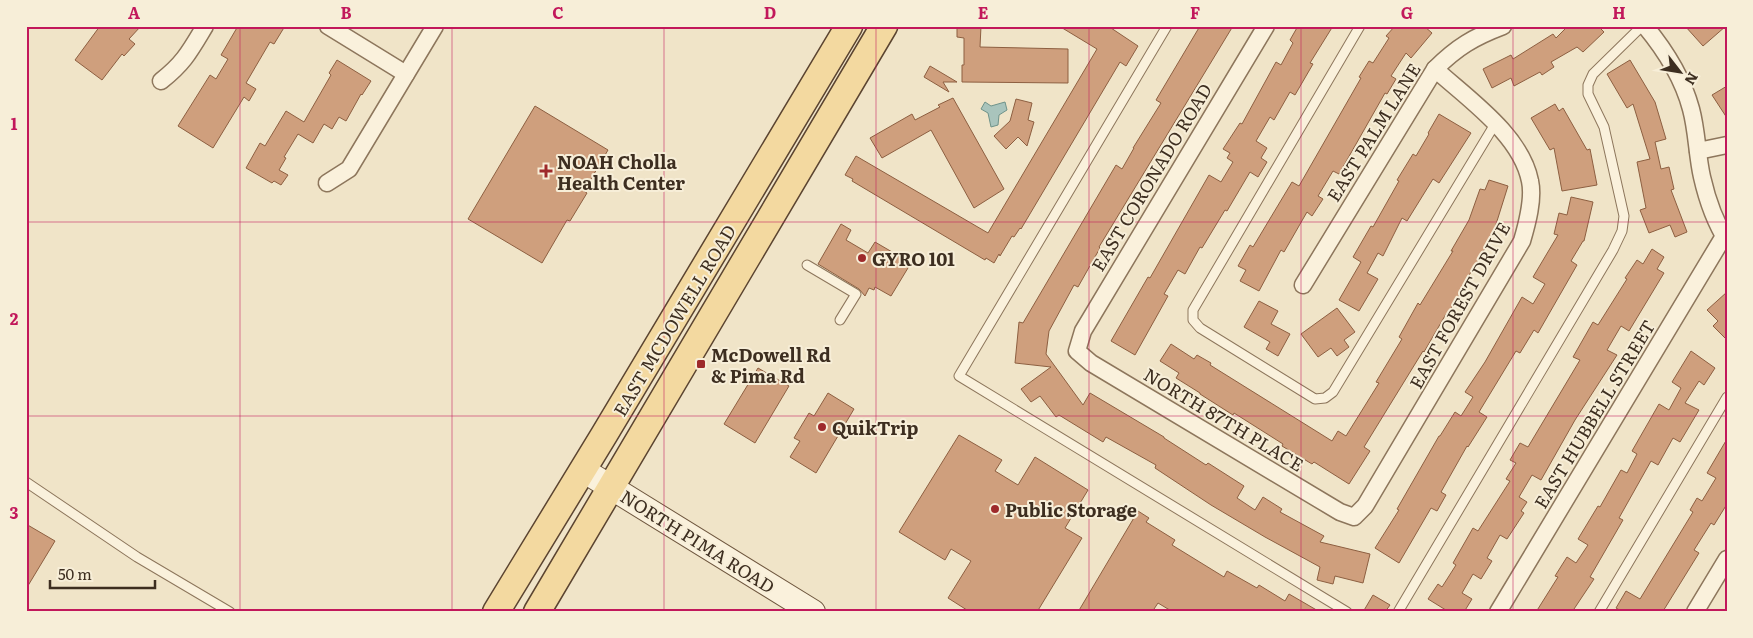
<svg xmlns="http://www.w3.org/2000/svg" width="1753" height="638" font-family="Literata,serif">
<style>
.water{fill:#a9c4bc;stroke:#6f938a}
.building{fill:#cf9f7d;stroke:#8d5f41}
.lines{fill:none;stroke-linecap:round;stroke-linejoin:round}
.lane-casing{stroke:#8d765c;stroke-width:11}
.street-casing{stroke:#8d765c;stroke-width:19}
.secondary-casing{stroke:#6f573f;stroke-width:26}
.primary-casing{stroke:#5b4430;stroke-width:29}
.lane{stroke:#faf1dc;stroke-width:9}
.street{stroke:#faf1dc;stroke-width:16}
.secondary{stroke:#faf1dc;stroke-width:24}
.primary{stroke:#f3d9a0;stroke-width:26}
.grid{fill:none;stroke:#c2185b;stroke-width:1;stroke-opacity:0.55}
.poi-dot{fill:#9e2a2b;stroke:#f7eed8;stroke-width:2}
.labels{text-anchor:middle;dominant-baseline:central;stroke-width:4;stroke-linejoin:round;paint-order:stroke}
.street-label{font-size:18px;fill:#3d2e20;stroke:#f7eed8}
.poi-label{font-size:18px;font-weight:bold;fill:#3d2e20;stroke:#f7eed8;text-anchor:start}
.neatline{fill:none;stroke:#c2185b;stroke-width:2}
.grid-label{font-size:16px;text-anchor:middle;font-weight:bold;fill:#c2185b}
</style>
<rect width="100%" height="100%" fill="#f0e4c8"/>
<path class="water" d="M985,102L991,106L1005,102L1007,110L999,115L998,125L991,127L988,113L981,109Z"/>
<g class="building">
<path d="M100,26H141L129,39L135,44L124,56L122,54L102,80L75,60Z"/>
<path d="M238,26H285L274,44L270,42L246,83L256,89L249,101L244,97L213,148L178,126L210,75L216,79L228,59L221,55Z"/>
<path d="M957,26H981L980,47L1068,49V83L962,82V65H964V38L957,37Z"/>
<path d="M1059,26H1108L1138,46L1126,66L1120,62L1021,229L1020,228L1014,237L1012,236L1000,256L999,254L994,263L986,258L985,260L852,181L853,179L845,175L856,156L988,233L1097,49Z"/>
<path d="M1200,26H1233L1099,247L1100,248L1078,287L1074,285L1049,331L1046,354L1083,405L1090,393L1164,437V438L1206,465L1208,463L1244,486L1237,498L1255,510L1263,497L1282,509L1280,512L1324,536L1320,542L1370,554L1363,583L1335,576L1333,584L1317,580L1320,567L1265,537L1211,505L1155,468L1156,465L1106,437L1103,442L1059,415L1056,417L1040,396L1031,402L1021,389L1051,367L1015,363L1019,322L1023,323L1116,165L1122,169L1134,148H1133L1161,103L1156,100Z"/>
<path d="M1298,26H1333L1310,63L1313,64L1295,95L1290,92L1274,120L1270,117L1256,141L1267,148L1261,158L1267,162L1258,177L1250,172L1227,211L1225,210L1202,248L1200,247L1185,274L1178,270L1164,294L1168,296L1135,355L1111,341L1148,277L1150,278L1209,175L1221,182L1233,162L1227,158L1230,153L1223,149L1240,123L1242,124L1276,62L1281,65L1293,43L1290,40Z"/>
<path d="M1395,26H1424L1432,33L1411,58L1406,53L1391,76L1396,79L1387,94L1385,93L1339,174L1333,171L1318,196L1323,199L1312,216L1307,212L1284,252L1281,250L1259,291L1240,281L1246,270L1238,266L1250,245L1253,247L1292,182L1299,186L1361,78L1359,77L1369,61L1373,63L1389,38L1386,36Z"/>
<path d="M1568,26H1598L1604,32L1583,52L1577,47L1551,62L1554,67L1542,75L1540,72L1514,86L1511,78L1492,88L1483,69L1511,55L1513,59L1553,34L1556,38Z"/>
<path d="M1685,26H1726L1703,46Z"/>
<path d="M337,60L371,81L362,95L361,94L346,121L339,117L332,129L324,124L313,143L298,134L284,157L286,158L279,170L288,175L281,185L274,181L272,183L246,168L260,143L265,146L286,111L304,122L331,75L329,73Z"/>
<path d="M1630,60L1655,102L1666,139L1655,142L1661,169L1669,167L1674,189L1671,190L1687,232L1675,237L1670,225L1649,233L1640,210L1646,208L1637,162L1650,159L1633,104L1627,108L1607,74Z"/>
<path d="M930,66L957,82H943L949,92L924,77Z"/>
<path d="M1727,86V118L1712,95Z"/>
<path d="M953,98L1004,189L974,208L931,130L882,158L870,138L912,114L915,120L940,107L938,105Z"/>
<path d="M1016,99L1032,103L1028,120L1034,122L1027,146L1018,137L1006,149L994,136L1010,121Z"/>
<path d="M1555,104L1559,111L1563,108L1587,150L1590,149L1597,185L1562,191L1554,148L1550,150L1531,118Z"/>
<path d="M535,106L608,150L584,191L587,193L570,221L567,220L542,263L468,219Z"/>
<path d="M1439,114L1471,133L1439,183L1433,179L1407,221L1402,218L1383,256L1378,253L1367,273L1378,279L1359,311L1339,300L1361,262L1353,257L1371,226L1373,227L1399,181L1397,180L1413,154L1416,156L1429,134L1428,133Z"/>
<path d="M1489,180L1508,186L1492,237L1468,277L1469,278L1447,315L1446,314L1424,352L1423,351L1364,447L1370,451L1349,484L1314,462L1312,464L1282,446L1283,444L1234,413L1233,415L1200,394V393L1176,378L1179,373L1160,361L1171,344L1194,359L1197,355L1211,363L1210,365L1332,441L1338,431L1346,436L1379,383L1376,382L1402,339L1399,337L1418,303L1420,305L1453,251H1451L1469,220L1480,189L1485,190Z"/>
<path d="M1571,197L1593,202L1584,241H1583L1571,261L1577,265L1538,333L1534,330L1520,353L1516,351L1479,412L1487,417L1468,447L1467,446L1441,492L1446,495L1437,511L1431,508L1399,563L1375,548L1399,510L1397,509L1439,436H1440L1455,412L1461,416L1473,397L1465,392L1485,362L1522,297L1533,304L1545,284L1533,277L1558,235L1554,234L1559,213L1567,215Z"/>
<path d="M841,224L851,230L846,240L868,253L875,242L911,263L891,296L875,287L874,290L869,288L865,296L859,289L818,264Z"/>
<path d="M1652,249L1664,257L1657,269L1664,273L1629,331L1621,326L1607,350L1617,355L1575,420L1541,480L1532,475L1519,497L1527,502L1521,511L1524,513L1507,539L1500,535L1487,558L1492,561L1481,579L1473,574L1462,593L1472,599L1464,612H1449L1428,599L1438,584L1442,587L1456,565L1453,563L1473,528L1478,531L1510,481L1506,479L1516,463L1510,460L1520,443L1528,447L1580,360L1573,357L1593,322L1598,325L1627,279L1625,278L1637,260L1643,264Z"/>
<path d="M1727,292V340L1713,326L1718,321L1707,310Z"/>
<path d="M1259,301L1278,311L1271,324L1290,334L1278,356L1266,349L1270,342L1244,327Z"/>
<path d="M1337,308L1355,332L1344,340L1349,347L1337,356L1331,348L1318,357L1301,334Z"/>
<path d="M1691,351L1715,368L1704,385L1699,381L1685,403L1699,410L1680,442L1673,438L1658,465L1651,461L1619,518L1623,520L1590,577L1594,579L1572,612H1536L1558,577L1555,576L1567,557L1576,563L1588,545L1578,539L1598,506L1600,507L1621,470L1627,473L1637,454L1632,451L1659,404L1669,410L1681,388L1672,382Z"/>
<path d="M758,368L789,386L755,443L724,424Z"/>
<path d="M828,393L854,409L816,473L790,457L800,441L794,438L809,413L814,416Z"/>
<path d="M959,435L1002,460L995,471L1018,485L1035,457L1088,490L1065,528L1082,538L1037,612H970L948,598L971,561L951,549L945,560L899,532Z"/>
<path d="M1727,439V504L1714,525L1711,523L1694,550L1699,553L1665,608L1662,612H1623L1616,608L1626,591L1640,599L1693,512L1690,510L1697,498L1702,501L1716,478L1707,473Z"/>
<path d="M1138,511L1149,518L1146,522L1175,540L1172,545L1224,577L1227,571L1257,588L1259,585L1285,601L1289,594L1320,612H1173L1158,603L1152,612H1078Z"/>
<path d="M26,524L55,541L26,589Z"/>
<path d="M1373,595L1390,605L1385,612H1363Z"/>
</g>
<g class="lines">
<g class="lane-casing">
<g id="lane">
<path d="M1167,26L959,376L1347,612"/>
<path d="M1360,26L1193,310V320L1200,328L1315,399L1325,398L1333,392L1495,124"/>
<path d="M807,265L856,294L840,320"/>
<path d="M26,482L137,557L230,612"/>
<path d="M1398,612L1613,250L1622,231L1624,216L1604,127L1588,94V85L1593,74L1642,26"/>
<path d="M1599,612L1727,397"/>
</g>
</g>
<g class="street-casing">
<g id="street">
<path d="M328,26L406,74"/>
<path d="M1266,26L1083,331L1077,351L1091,363L1340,512L1354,517L1365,506L1522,241C1527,224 1534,199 1530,181C1521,135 1468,99 1435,69"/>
<path d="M1645,26C1665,50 1683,79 1691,109C1697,131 1697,155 1702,177C1707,199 1715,222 1727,241"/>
<path d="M161,81C184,63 190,51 205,26"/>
<path d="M1698,151L1727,145"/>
<path d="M327,183L349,169L435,26"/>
<path d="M1303,285L1435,69C1457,47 1474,37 1503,26"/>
<path d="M1498,612L1724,236"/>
<path d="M1695,612L1727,559"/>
</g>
</g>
<g class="secondary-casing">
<path id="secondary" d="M583,470L813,612"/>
</g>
<g class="primary-casing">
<g id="primary">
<path d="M496,612L604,435L849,26"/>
<path d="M537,612L884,26"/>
</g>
</g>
<use href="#lane" class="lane"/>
<use href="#street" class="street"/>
<use href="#secondary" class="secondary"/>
<use href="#primary" class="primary"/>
</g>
<path class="grid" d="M240,26V612M452,26V612M664,26V612M876,26V612M1089,26V612M1301,26V612M1513,26V612M26,222H1727M26,416H1727"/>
<g class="poi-dot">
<path d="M543.5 163.5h5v5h5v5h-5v5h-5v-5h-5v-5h5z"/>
<circle cx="862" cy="258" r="5"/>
<rect x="696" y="359" width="10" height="10" rx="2.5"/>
<circle cx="822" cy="427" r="5"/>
<circle cx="995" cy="509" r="5"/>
</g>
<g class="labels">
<g class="street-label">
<text transform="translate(1373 132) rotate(-58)">EAST PALM LANE</text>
<text transform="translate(1151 177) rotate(-59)">EAST CORONADO ROAD</text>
<text transform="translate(1459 305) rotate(-61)">EAST FOREST DRIVE</text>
<text transform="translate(674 320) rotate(-59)">EAST MCDOWELL ROAD</text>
<text transform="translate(1594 414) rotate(-59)">EAST HUBBELL STREET</text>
<text transform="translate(1224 419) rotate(31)">NORTH 87TH PLACE</text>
<text transform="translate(698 541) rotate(32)">NORTH PIMA ROAD</text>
</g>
<g class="poi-label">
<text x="557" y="161">NOAH Cholla<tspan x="557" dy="21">Health Center</tspan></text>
<text x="872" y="258">GYRO 101</text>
<text x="711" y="354">McDowell Rd<tspan x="711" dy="21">&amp; Pima Rd</tspan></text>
<text x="832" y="427">QuikTrip</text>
<text x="1005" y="509">Public Storage</text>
</g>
</g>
<rect width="1753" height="638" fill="none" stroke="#f7eed8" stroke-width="55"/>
<g transform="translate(1680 72) rotate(121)" stroke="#f7eed8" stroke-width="4" paint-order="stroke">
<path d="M0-4L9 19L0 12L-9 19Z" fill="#3d2e20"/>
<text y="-8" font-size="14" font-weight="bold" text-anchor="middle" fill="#3d2e20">N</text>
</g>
<path d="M50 580v8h105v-8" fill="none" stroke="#3d2e20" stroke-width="2.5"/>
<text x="58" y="580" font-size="15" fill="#3d2e20" stroke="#f7eed8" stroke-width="4" paint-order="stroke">50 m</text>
<rect x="28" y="28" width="1698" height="582" class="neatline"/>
<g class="grid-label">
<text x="134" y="19">A</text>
<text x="346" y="19">B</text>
<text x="558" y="19">C</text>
<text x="770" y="19">D</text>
<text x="983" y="19">E</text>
<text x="1195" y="19">F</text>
<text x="1407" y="19">G</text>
<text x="1619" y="19">H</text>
<text x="14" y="130">1</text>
<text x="14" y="325">2</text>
<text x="14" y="519">3</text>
</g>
</svg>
